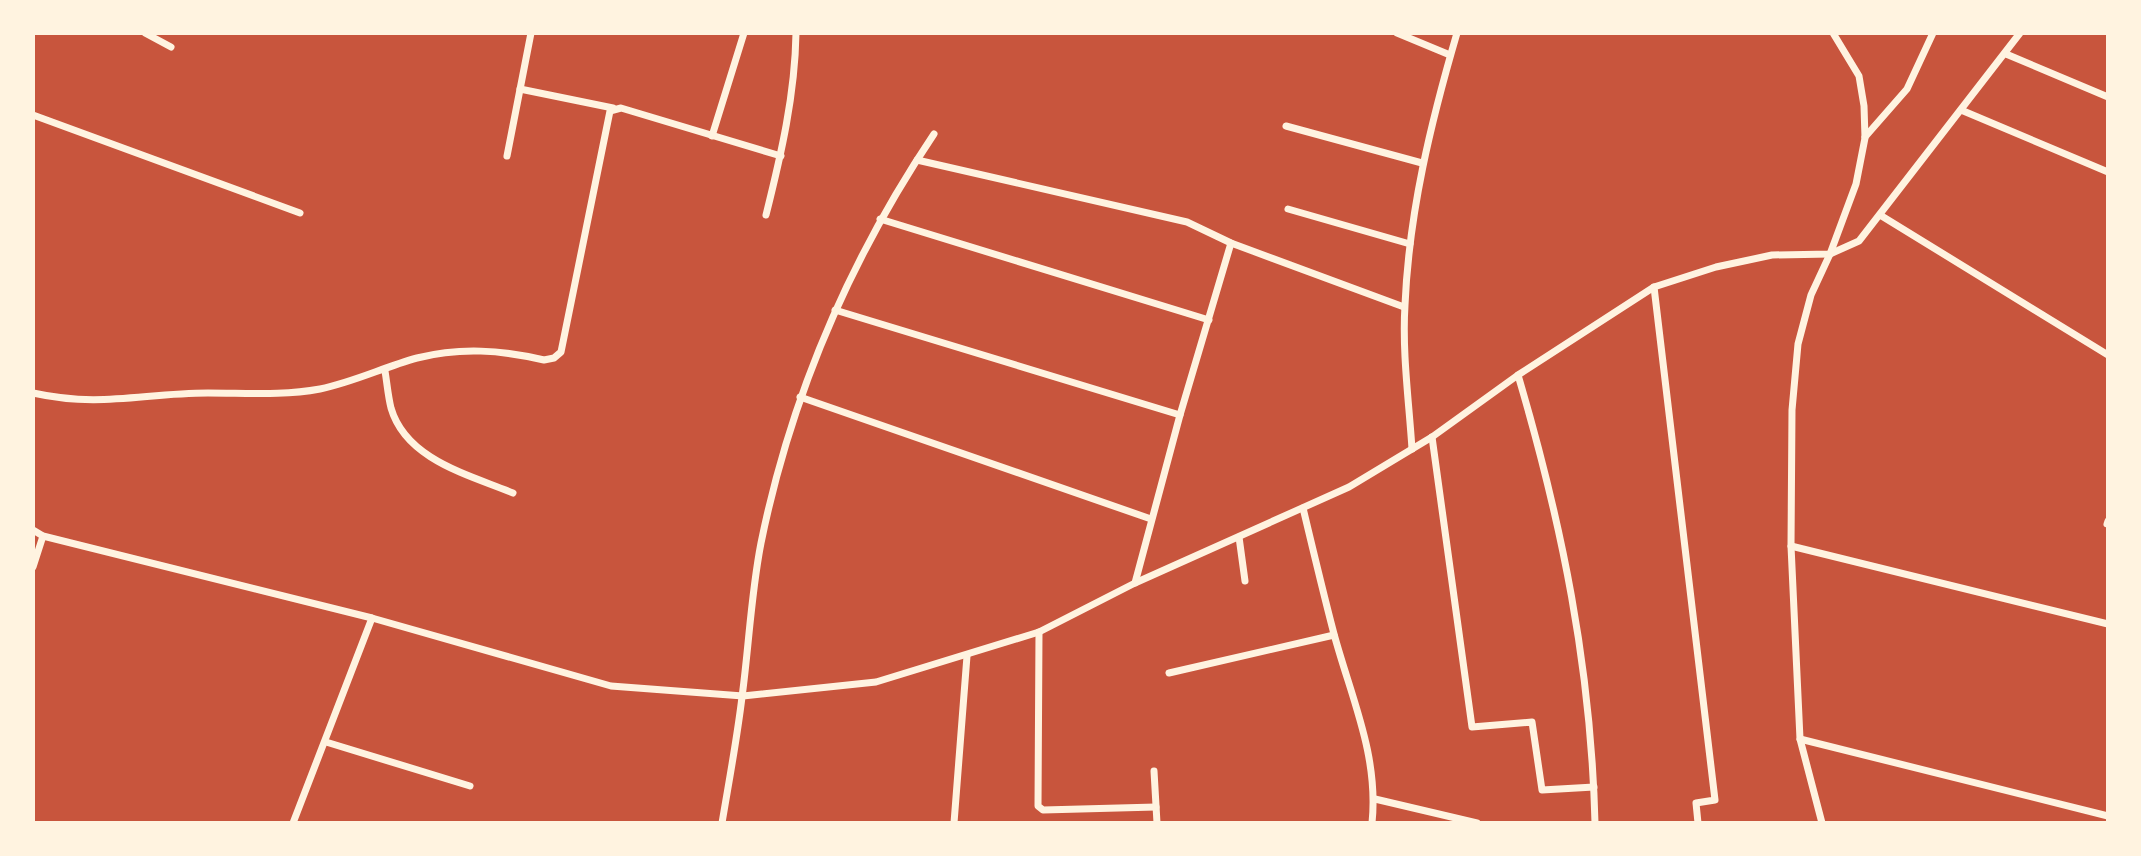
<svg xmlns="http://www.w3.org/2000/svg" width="2141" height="856" font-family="'Public Sans',sans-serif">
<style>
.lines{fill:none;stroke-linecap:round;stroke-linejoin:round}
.minor{stroke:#fff3e0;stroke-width:7}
</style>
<rect width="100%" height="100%" fill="#c8553d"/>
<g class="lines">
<g class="minor">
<path d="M145,33L171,47"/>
<path d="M1397,33L1450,55"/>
<path d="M2006,54L2108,97"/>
<path d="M520,89L613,108"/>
<path d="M1961,110L2108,172"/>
<path d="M33,115L300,213"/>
<path d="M1286,126L1422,163"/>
<path d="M712,136L744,33"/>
<path d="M1865,137L1907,89L1933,33"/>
<path d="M507,156L531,33"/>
<path d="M917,160L1187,222L1231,243L1404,307"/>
<path d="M1288,209L1410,244"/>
<path d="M766,215C781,155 795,95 796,33"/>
<path d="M1880,215L2108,355"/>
<path d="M880,219L1209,320"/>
<path d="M1654,287L1715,800L1696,803L1698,823"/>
<path d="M835,310L1180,415"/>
<path d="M385,371C387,383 388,396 391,408C406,460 470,475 513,493"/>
<path d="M1518,375C1562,524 1591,667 1595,823"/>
<path d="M33,393C101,408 143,393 208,393C247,393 282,396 320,389C354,382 384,367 417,358C461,347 501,350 544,360L554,358L561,352L610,111L621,108L781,156"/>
<path d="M800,397L1151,519"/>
<path d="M1432,437L1472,727L1532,722L1542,790L1594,787"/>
<path d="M1412,449C1409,402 1402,352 1405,305C1409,212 1431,122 1457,33"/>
<path d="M1303,508C1313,550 1323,592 1334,634C1351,697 1379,756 1372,823"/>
<path d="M2107,524L2108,521"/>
<path d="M33,530L43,536L372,618L611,686L743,696L876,682L1039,632L1135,583L1349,487L1432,437L1518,375L1654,287L1716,267L1772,255L1830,254L1859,241L2020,33"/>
<path d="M1239,537L1245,581"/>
<path d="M1791,546L2108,624"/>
<path d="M33,567L43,536"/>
<path d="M1135,583L1180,415L1231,243"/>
<path d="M1039,632L1038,806L1043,810L1156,807"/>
<path d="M1169,673L1334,635"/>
<path d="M1800,739L2108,816"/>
<path d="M326,742L470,786"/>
<path d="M1154,771L1157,823"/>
<path d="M1375,799L1477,823"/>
<path d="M293,823L372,618"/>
<path d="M722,823C729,781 737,739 742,697C749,645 751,594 761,543C791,396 850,259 934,134"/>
<path d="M954,823L967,656"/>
<path d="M1822,823L1800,739L1791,546L1792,410L1798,344L1811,295L1830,254L1856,184L1865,138L1864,106L1859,76L1833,33"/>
</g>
</g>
<rect width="2141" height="856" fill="none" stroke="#fff3e0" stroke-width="70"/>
</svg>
